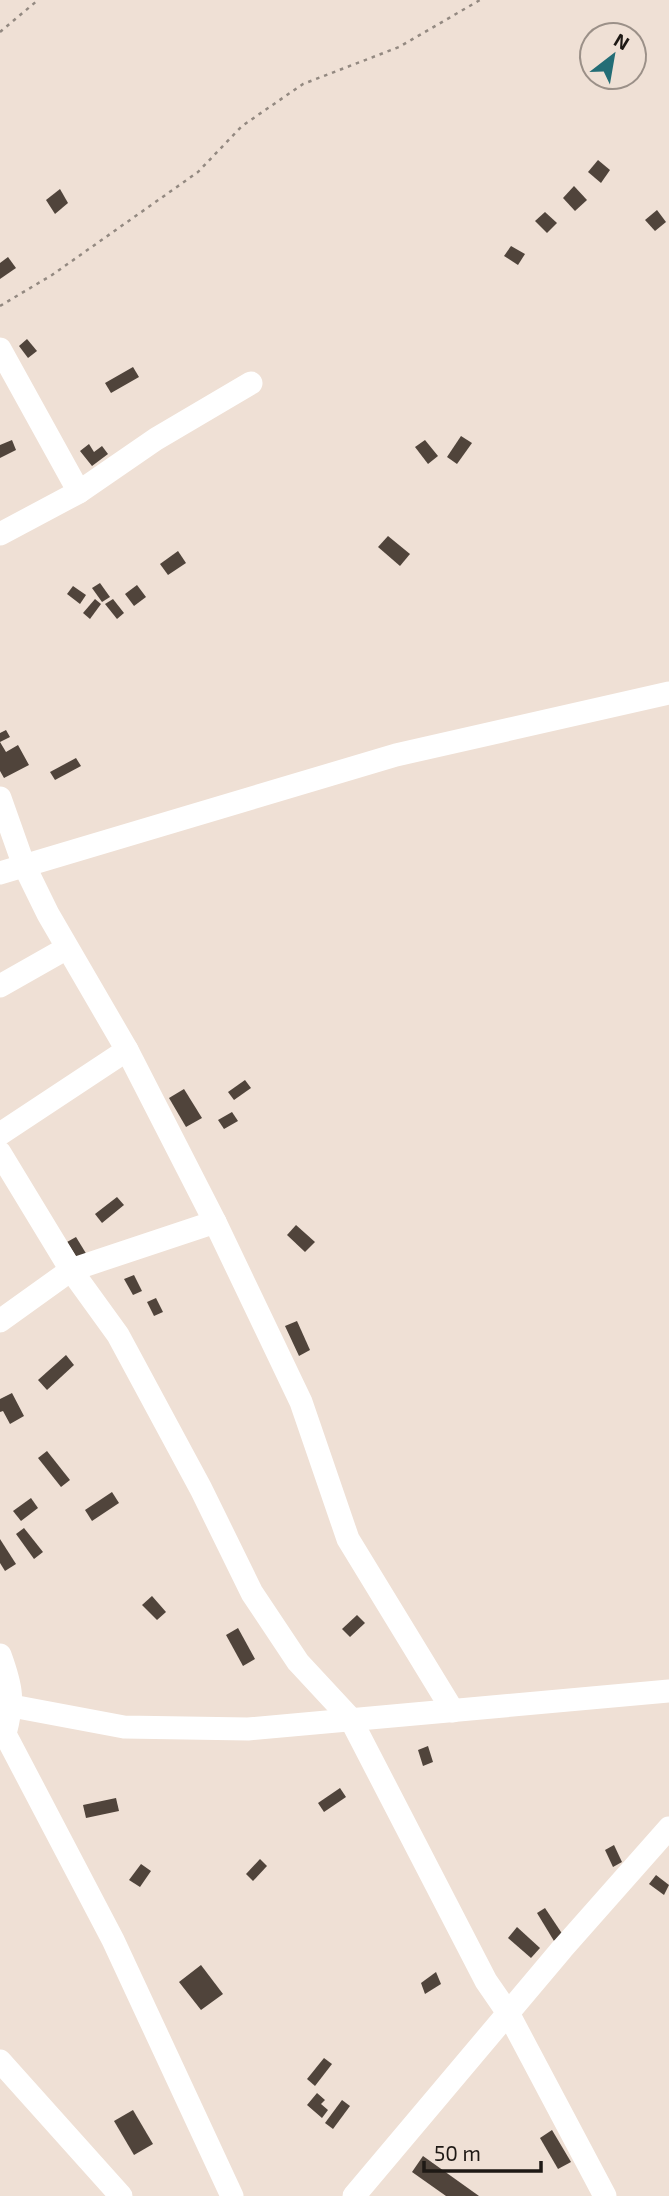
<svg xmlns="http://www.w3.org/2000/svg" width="669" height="2196" font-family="'Exo 2',sans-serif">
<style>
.building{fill:#50443b}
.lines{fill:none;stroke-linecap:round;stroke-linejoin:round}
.path{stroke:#938981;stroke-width:2.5;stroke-dasharray:3.5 5;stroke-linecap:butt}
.minor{stroke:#fff;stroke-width:23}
</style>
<rect width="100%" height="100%" fill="#efe0d5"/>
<g class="building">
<path d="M598,160L610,170L601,183L588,172Z"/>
<path d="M574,186L587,200L575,211L563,198Z"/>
<path d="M60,189L68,203L55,214L46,200Z"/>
<path d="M657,210L666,222L655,231L645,220Z"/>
<path d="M545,212L557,223L547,233L535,221Z"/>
<path d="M511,246L525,254L518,265L504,256Z"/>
<path d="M8,257L16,268L0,279V263Z"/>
<path d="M27,339L37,351L28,358L19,346Z"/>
<path d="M133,367L139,377L111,393L105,383Z"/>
<path d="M461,436L472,443L457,464L447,457Z"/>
<path d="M12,440L16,450L0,458V445Z"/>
<path d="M425,440L438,456L428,464L415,447Z"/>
<path d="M89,444L94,452L102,446L108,454L92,466L80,451Z"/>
<path d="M388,536L410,554L400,566L378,547Z"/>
<path d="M178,551L186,563L168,575L160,564Z"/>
<path d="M100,583L110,597L102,602L92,588Z"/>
<path d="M137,585L146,597L134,606L125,594Z"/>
<path d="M73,586L86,595L80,604L67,594Z"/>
<path d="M95,599L101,604L90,619L83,613Z"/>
<path d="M113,599L124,613L117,619L105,604Z"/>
<path d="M6,730L10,737L0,742L6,752L18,745L29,765L4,778L0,771V733Z"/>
<path d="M76,758L81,766L55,780L50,772Z"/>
<path d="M245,1080L251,1088L234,1100L228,1092Z"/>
<path d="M184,1089L202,1118L186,1127L169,1098Z"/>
<path d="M232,1112L238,1121L224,1129L218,1120Z"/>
<path d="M117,1197L124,1205L102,1223L95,1214Z"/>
<path d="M296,1225L315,1242L305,1252L287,1235Z"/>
<path d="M76,1237L87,1255L79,1261L67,1242Z"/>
<path d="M134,1275L142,1291L133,1295L124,1279Z"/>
<path d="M156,1298L163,1312L154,1316L147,1302Z"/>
<path d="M297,1321L310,1350L299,1356L285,1326Z"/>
<path d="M66,1355L74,1365L47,1390L38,1380Z"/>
<path d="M12,1393L24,1416L10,1424L3,1411L0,1412V1399Z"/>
<path d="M47,1451L70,1480L61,1487L38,1458Z"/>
<path d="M112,1492L119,1503L92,1521L85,1510Z"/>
<path d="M31,1498L38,1508L21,1521L13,1511Z"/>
<path d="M24,1528L43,1552L34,1559L16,1534Z"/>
<path d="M0,1539L16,1564L5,1571L0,1563Z"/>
<path d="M152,1596L166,1612L157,1620L142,1605Z"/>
<path d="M357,1615L365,1623L350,1637L342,1629Z"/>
<path d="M238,1628L255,1659L243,1666L226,1635Z"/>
<path d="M428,1746L433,1762L423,1766L418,1750Z"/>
<path d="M340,1788L346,1797L324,1812L318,1803Z"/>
<path d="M116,1798L119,1811L86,1818L83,1805Z"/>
<path d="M614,1845L622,1862L613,1867L605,1850Z"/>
<path d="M260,1859L267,1866L253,1881L246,1874Z"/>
<path d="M141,1864L151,1871L140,1887L129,1880Z"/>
<path d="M656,1875L669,1885L664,1895L649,1884Z"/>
<path d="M545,1908L563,1935L554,1941L537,1913Z"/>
<path d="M517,1927L540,1948L531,1958L508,1938Z"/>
<path d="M201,1965L223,1994L201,2010L179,1982Z"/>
<path d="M436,1972L441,1984L425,1994L421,1983Z"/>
<path d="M324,2058L332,2064L315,2086L307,2079Z"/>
<path d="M317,2093L325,2100L321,2104L328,2110L322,2118L307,2105Z"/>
<path d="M342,2100L350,2106L333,2129L325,2123Z"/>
<path d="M133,2110L153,2144L134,2155L114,2121Z"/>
<path d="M552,2130L571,2162L558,2169L540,2138Z"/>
<path d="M423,2156L479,2196H446L412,2172Z"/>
</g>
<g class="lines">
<g class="path">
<path d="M0,32L38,0"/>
<path d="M0,306L52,275L198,172L242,126L303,84L399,47L480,0"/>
</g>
<g class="minor">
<path d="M0,349L79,492"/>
<path d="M0,534L79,492L156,439L251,383"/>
<path d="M0,798L23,863L48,914L127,1050L215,1222L301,1402L348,1539L453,1711"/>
<path d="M0,873L396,755L669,693"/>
<path d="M0,986L67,948"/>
<path d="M0,1134L127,1050"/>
<path d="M0,1153L71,1270L118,1335L201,1489L252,1593L298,1662L350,1718L486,1981L508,2013L605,2196"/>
<path d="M0,1321L71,1270L215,1222"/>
<path d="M0,1655C12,1688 14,1700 5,1734L113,1940L232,2196"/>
<path d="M12,1706L124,1727L248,1729L669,1691"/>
<path d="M0,2061L121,2196"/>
<path d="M354,2196L562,1949L669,1828"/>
</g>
</g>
<g transform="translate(613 56) rotate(31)"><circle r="33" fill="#efe0d5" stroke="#9b9088" stroke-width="2"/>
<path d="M0-5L12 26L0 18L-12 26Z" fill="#236d76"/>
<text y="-10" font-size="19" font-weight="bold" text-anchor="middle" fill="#1e1915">N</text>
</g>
<path d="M424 2161v10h117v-10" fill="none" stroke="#1e1915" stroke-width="3.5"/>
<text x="434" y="2161" font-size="21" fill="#1e1915" stroke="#efe0d5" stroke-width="5" paint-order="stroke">50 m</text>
</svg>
